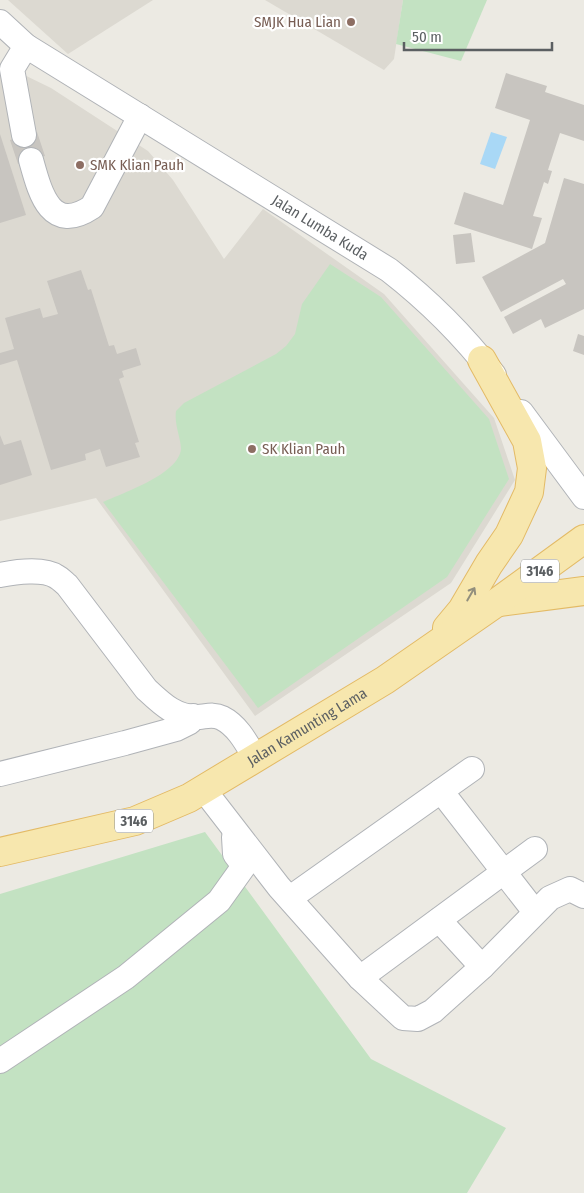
<svg xmlns="http://www.w3.org/2000/svg" width="584" height="1193" font-family="'Fira Sans Condensed',sans-serif">
<style>
.education{fill:#dcd9d1}
.green{fill:#c3e2c2}
.water{fill:#a9d8f6}
.building{fill:#c8c5c0}
.lines{fill:none;stroke-linecap:round;stroke-linejoin:round}
.minor-casing{stroke:#b0b3b7;stroke-width:26}
.major-casing{stroke:#e3ba65;stroke-width:30}
.minor{stroke:#fff;stroke-width:24}
.major{stroke:#f7e7ae;stroke-width:28}
.oneway{stroke:#928f7d}
.education-dot{fill:#8d6e63;stroke:#fff;stroke-width:2}
.labels{text-anchor:middle;dominant-baseline:central;stroke-width:4.5;stroke-linejoin:round;paint-order:stroke}
.shield{fill:#fff;stroke:#8c8f91;stroke-width:1}
.shield-label{font-size:14px;font-weight:bold;fill:#5b5f62}
.education-label{font-size:15px;fill:#785e54;stroke:#fff;text-anchor:start}
.street-label{font-size:15px;fill:#5b5f62;stroke:#fff}
</style>
<rect width="100%" height="100%" fill="#eceae3"/>
<g class="education">
<path d="M8,0H153L68,54Z"/>
<path d="M265,0H403L394,59L384,70Z"/>
<path d="M0,65L12,69L51,88L148,151L173,180L224,259L263,209L384,294L494,418L515,480L451,583L255,716L96,498L0,521Z"/>
</g>
<g class="green">
<path d="M403,0H487L461,61L396,44Z"/>
<path d="M330,264L381,297L489,419L509,479L447,577L258,708L103,502C123,493 179,474 181,449C181,438 174,425 176,411L184,403L276,354L286,346L295,334L302,304Z"/>
<path d="M205,832L371,1059L506,1128L467,1193H0V894Z"/>
</g>
<path class="water" d="M491,132L507,137L495,169L480,164Z"/>
<g class="building">
<path d="M506,73L547,86L545,92L584,105V141L560,133L548,170L552,171L548,184L544,182L533,216L542,218L532,249L454,224L464,192L503,205L530,120L495,108Z"/>
<path d="M37,132L45,156L18,164L10,140Z"/>
<path d="M0,134L26,215L0,223Z"/>
<path d="M564,178L584,184V309L545,328L541,319L513,334L504,317L566,284L563,279L501,312L482,277L545,243Z"/>
<path d="M471,233L475,262L456,264L453,235Z"/>
<path d="M81,270L88,290L91,289L109,346L114,345L117,354L136,348L141,365L122,371L124,377L119,379L139,442L135,443L140,457L106,467L100,449L85,454L86,460L51,470L17,360L0,365V353L14,349L5,318L40,308L43,318L58,314L47,281Z"/>
<path d="M578,334L584,336V355L573,351Z"/>
<path d="M0,435L4,445L21,440L32,475L0,485Z"/>
</g>
<g class="lines">
<g class="minor-casing">
<g id="minor">
<path id="s1" d="M0,22L26,46L389,270C429,301 463,335 494,375"/>
<path d="M24,135L12,69L26,46"/>
<path d="M31,160C40,192 50,235 92,207L140,116"/>
<path d="M521,412L584,497"/>
<path d="M0,575C15,572 44,568 57,577C61,579 64,583 67,585L146,689C162,704 176,718 199,717C208,716 214,714 222,718C238,726 247,744 256,759"/>
<path d="M0,774L125,743L176,729L190,722L193,716"/>
<path d="M204,790L279,887L360,978L403,1018L418,1019L433,1011L482,967L550,898L570,889L584,896"/>
<path d="M441,791L535,912"/>
<path d="M290,898L472,769"/>
<path d="M439,920L482,967"/>
<path d="M360,978L535,849"/>
<path d="M0,1061L126,977L219,901L244,866L235,854L234,837"/>
</g>
</g>
<g class="major-casing">
<g id="major">
<path d="M499,602L584,591"/>
<path d="M447,628L462,610L489,564L509,535L529,492L532,468L527,441L482,360"/>
<path id="s2" d="M0,852L135,821L189,798L385,680L496,603L584,539"/>
</g>
</g>
<use href="#minor" class="minor"/>
<use href="#major" class="major"/>
</g>
<defs><path id="oneway-shaft" d="M-6 0H5M1.5-3L5.5 0L1.5 3" fill="none" stroke-width="1.6" stroke-linecap="round" stroke-linejoin="round" transform="scale(1.25)"/></defs>
<use class="oneway" href="#oneway-shaft" transform="translate(471 594) rotate(-60)"/>
<g class="education-dot">
<circle cx="351" cy="22" r="5"/>
<circle cx="80" cy="165" r="5"/>
<circle cx="252" cy="449" r="5"/>
</g>
<g class="labels">
<g class="shield">
<rect x="521" y="559.5" width="38" height="23" rx="4"/>
<rect x="115" y="809.5" width="38" height="23" rx="4"/>
</g>
<g class="shield-label">
<text x="540" y="571">3146</text>
<text x="134" y="821">3146</text>
</g>
<g class="education-label">
<text x="341" y="22" text-anchor="end">SMJK Hua Lian</text>
<text x="90" y="165">SMK Klian Pauh</text>
<text x="262" y="449">SK Klian Pauh</text>
</g>
<g class="street-label">
<text stroke="none"><textPath href="#s1" startOffset="381">Jalan Lumba Kuda</textPath></text>
<text stroke="none"><textPath href="#s2" startOffset="335">Jalan Kamunting Lama</textPath></text>
</g>
</g>
<path d="M404 42v8h148v-8" fill="none" stroke="#5b5f62" stroke-width="2.5"/>
<text x="412" y="42" font-size="15" fill="#5b5f62" stroke="#ffffff" stroke-width="4" paint-order="stroke">50 m</text>
</svg>
